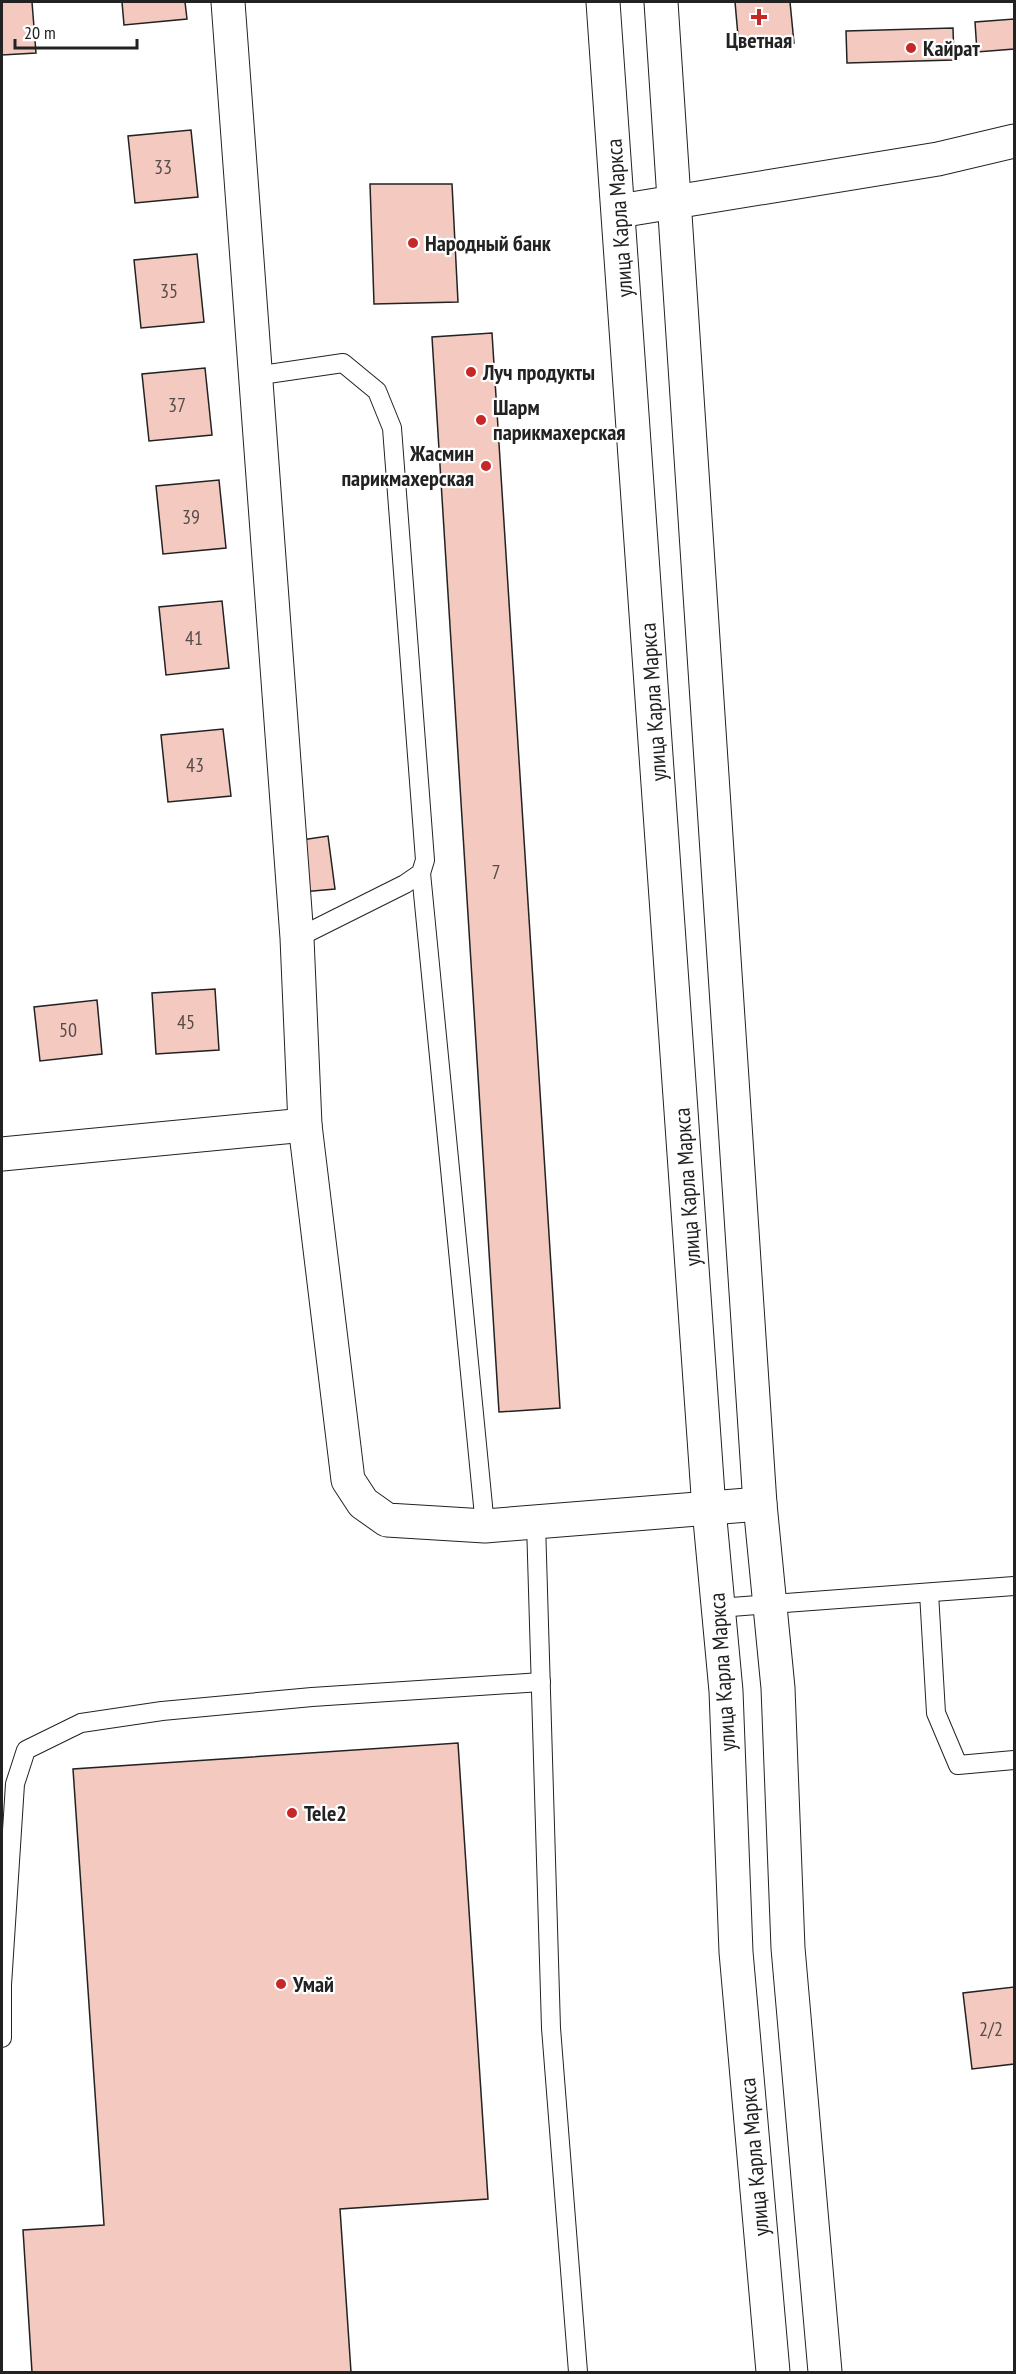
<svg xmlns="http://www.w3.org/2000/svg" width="1016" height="2374" font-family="'PT Sans Narrow',sans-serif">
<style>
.building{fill:#f3c9c0;stroke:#222;stroke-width:1.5}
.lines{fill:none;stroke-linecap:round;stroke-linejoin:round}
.lane-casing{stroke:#222;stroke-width:20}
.street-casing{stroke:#222;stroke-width:35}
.primary-casing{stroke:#222;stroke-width:35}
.lane{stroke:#fff;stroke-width:18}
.street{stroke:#fff;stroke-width:33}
.primary{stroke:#fff;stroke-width:33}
.poi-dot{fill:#c62828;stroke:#fff;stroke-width:2}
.labels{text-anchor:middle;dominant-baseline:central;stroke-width:4.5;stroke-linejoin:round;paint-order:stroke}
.number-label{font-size:20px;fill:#564c4a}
.poi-label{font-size:22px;font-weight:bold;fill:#222;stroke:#fff;text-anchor:start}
.street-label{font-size:22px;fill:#222;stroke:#fff}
</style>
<rect width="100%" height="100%" fill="#fff"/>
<g class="building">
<path d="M2,2H32L36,53L2,55Z"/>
<path d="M122,2H185L187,19L124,25Z"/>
<path d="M735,2H790L794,43L739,47Z"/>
<path d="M1014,19V49L977,52L975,22Z"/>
<path d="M953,28L954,60L847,63L846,31Z"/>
<path d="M191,130L198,197L135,203L128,136Z"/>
<path d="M370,184H452L458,302L374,304Z"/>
<path d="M197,254L204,322L141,328L134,260Z"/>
<path d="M492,333L560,1408L499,1412L432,337Z"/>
<path d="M205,368L212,435L149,441L142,374Z"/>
<path d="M219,480L226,548L163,554L156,486Z"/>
<path d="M222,601L229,668L166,675L159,607Z"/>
<path d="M223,729L231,796L168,802L161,735Z"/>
<path d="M328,836L335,889L302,892L295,841Z"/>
<path d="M215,989L219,1050L156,1054L152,993Z"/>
<path d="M97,1000L102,1054L40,1061L34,1007Z"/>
<path d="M458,1743L488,2199L340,2209L351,2372H32L23,2230L104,2225L73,1769Z"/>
<path d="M1014,1987V2064L972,2069L963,1993Z"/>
</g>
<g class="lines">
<g class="lane-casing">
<g id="lane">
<path d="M254,376L343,363L377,391L392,428L425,860L421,873L405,884L297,938"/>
<path d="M421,873L485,1526"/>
<path d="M536,1523L551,2028L578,2372"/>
<path d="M929,1593L936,1713L958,1765L1014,1760"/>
<path d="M718,1608L1014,1586"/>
<path d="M2,2038V1985L15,1784L26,1750L81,1723L162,1711L312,1697L541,1682"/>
</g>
</g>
<g class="street-casing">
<g id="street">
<path d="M228,2L297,938L305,1125L348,1480L363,1503L387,1520L485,1526L760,1504"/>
<path d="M619,211L938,159L1014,141"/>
<path d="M2,1154L305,1125"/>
</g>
</g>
<g class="primary-casing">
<g id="primary">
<path d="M603,2L709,1509L726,1691L736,1952L773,2372"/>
<path d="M661,2L760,1504L778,1688L788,1948L825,2372"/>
</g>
</g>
<use href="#lane" class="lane"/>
<use href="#street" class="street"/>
<use href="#primary" class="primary"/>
</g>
<g class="poi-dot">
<path d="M756 8h6v6h6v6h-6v6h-6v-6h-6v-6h6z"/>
<circle cx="911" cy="48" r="6"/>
<circle cx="413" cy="243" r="6"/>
<circle cx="471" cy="372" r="6"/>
<circle cx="481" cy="420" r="6"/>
<circle cx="486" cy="466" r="6"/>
<circle cx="292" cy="1813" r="6"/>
<circle cx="281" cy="1984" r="6"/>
</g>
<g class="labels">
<g class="number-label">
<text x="163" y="167">33</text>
<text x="169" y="291">35</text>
<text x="177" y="405">37</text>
<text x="191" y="517">39</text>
<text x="194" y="638">41</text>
<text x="195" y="765">43</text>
<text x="496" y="872">7</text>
<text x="186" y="1022">45</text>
<text x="68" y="1030">50</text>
<text x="991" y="2029">2/2</text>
</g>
<g class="poi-label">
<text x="759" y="40" text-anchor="middle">Цветная</text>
<text x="923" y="48">Кайрат</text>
<text x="425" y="243">Народный банк</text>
<text x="483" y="372">Луч продукты</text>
<text x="493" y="407">Шарм<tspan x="493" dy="25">парикмахерская</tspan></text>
<text x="474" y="453" text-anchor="end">Жасмин<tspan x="474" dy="25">парикмахерская</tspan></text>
<text x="304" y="1813">Tele2</text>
<text x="293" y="1984">Умай</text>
</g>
<g class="street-label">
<text transform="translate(619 218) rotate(-94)">улица Карла Маркса</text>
<text transform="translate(653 702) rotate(-94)">улица Карла Маркса</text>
<text transform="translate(687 1187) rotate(-94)">улица Карла Маркса</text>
<text transform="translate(722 1672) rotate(-94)">улица Карла Маркса</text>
<text transform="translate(754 2157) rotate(-95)">улица Карла Маркса</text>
</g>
</g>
<rect width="1016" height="2374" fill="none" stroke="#222222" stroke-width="6"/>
<path d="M15 39v9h122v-9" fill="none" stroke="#222222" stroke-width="3"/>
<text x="24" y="39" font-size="18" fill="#222222" stroke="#ffffff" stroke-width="4.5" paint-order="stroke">20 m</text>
</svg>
